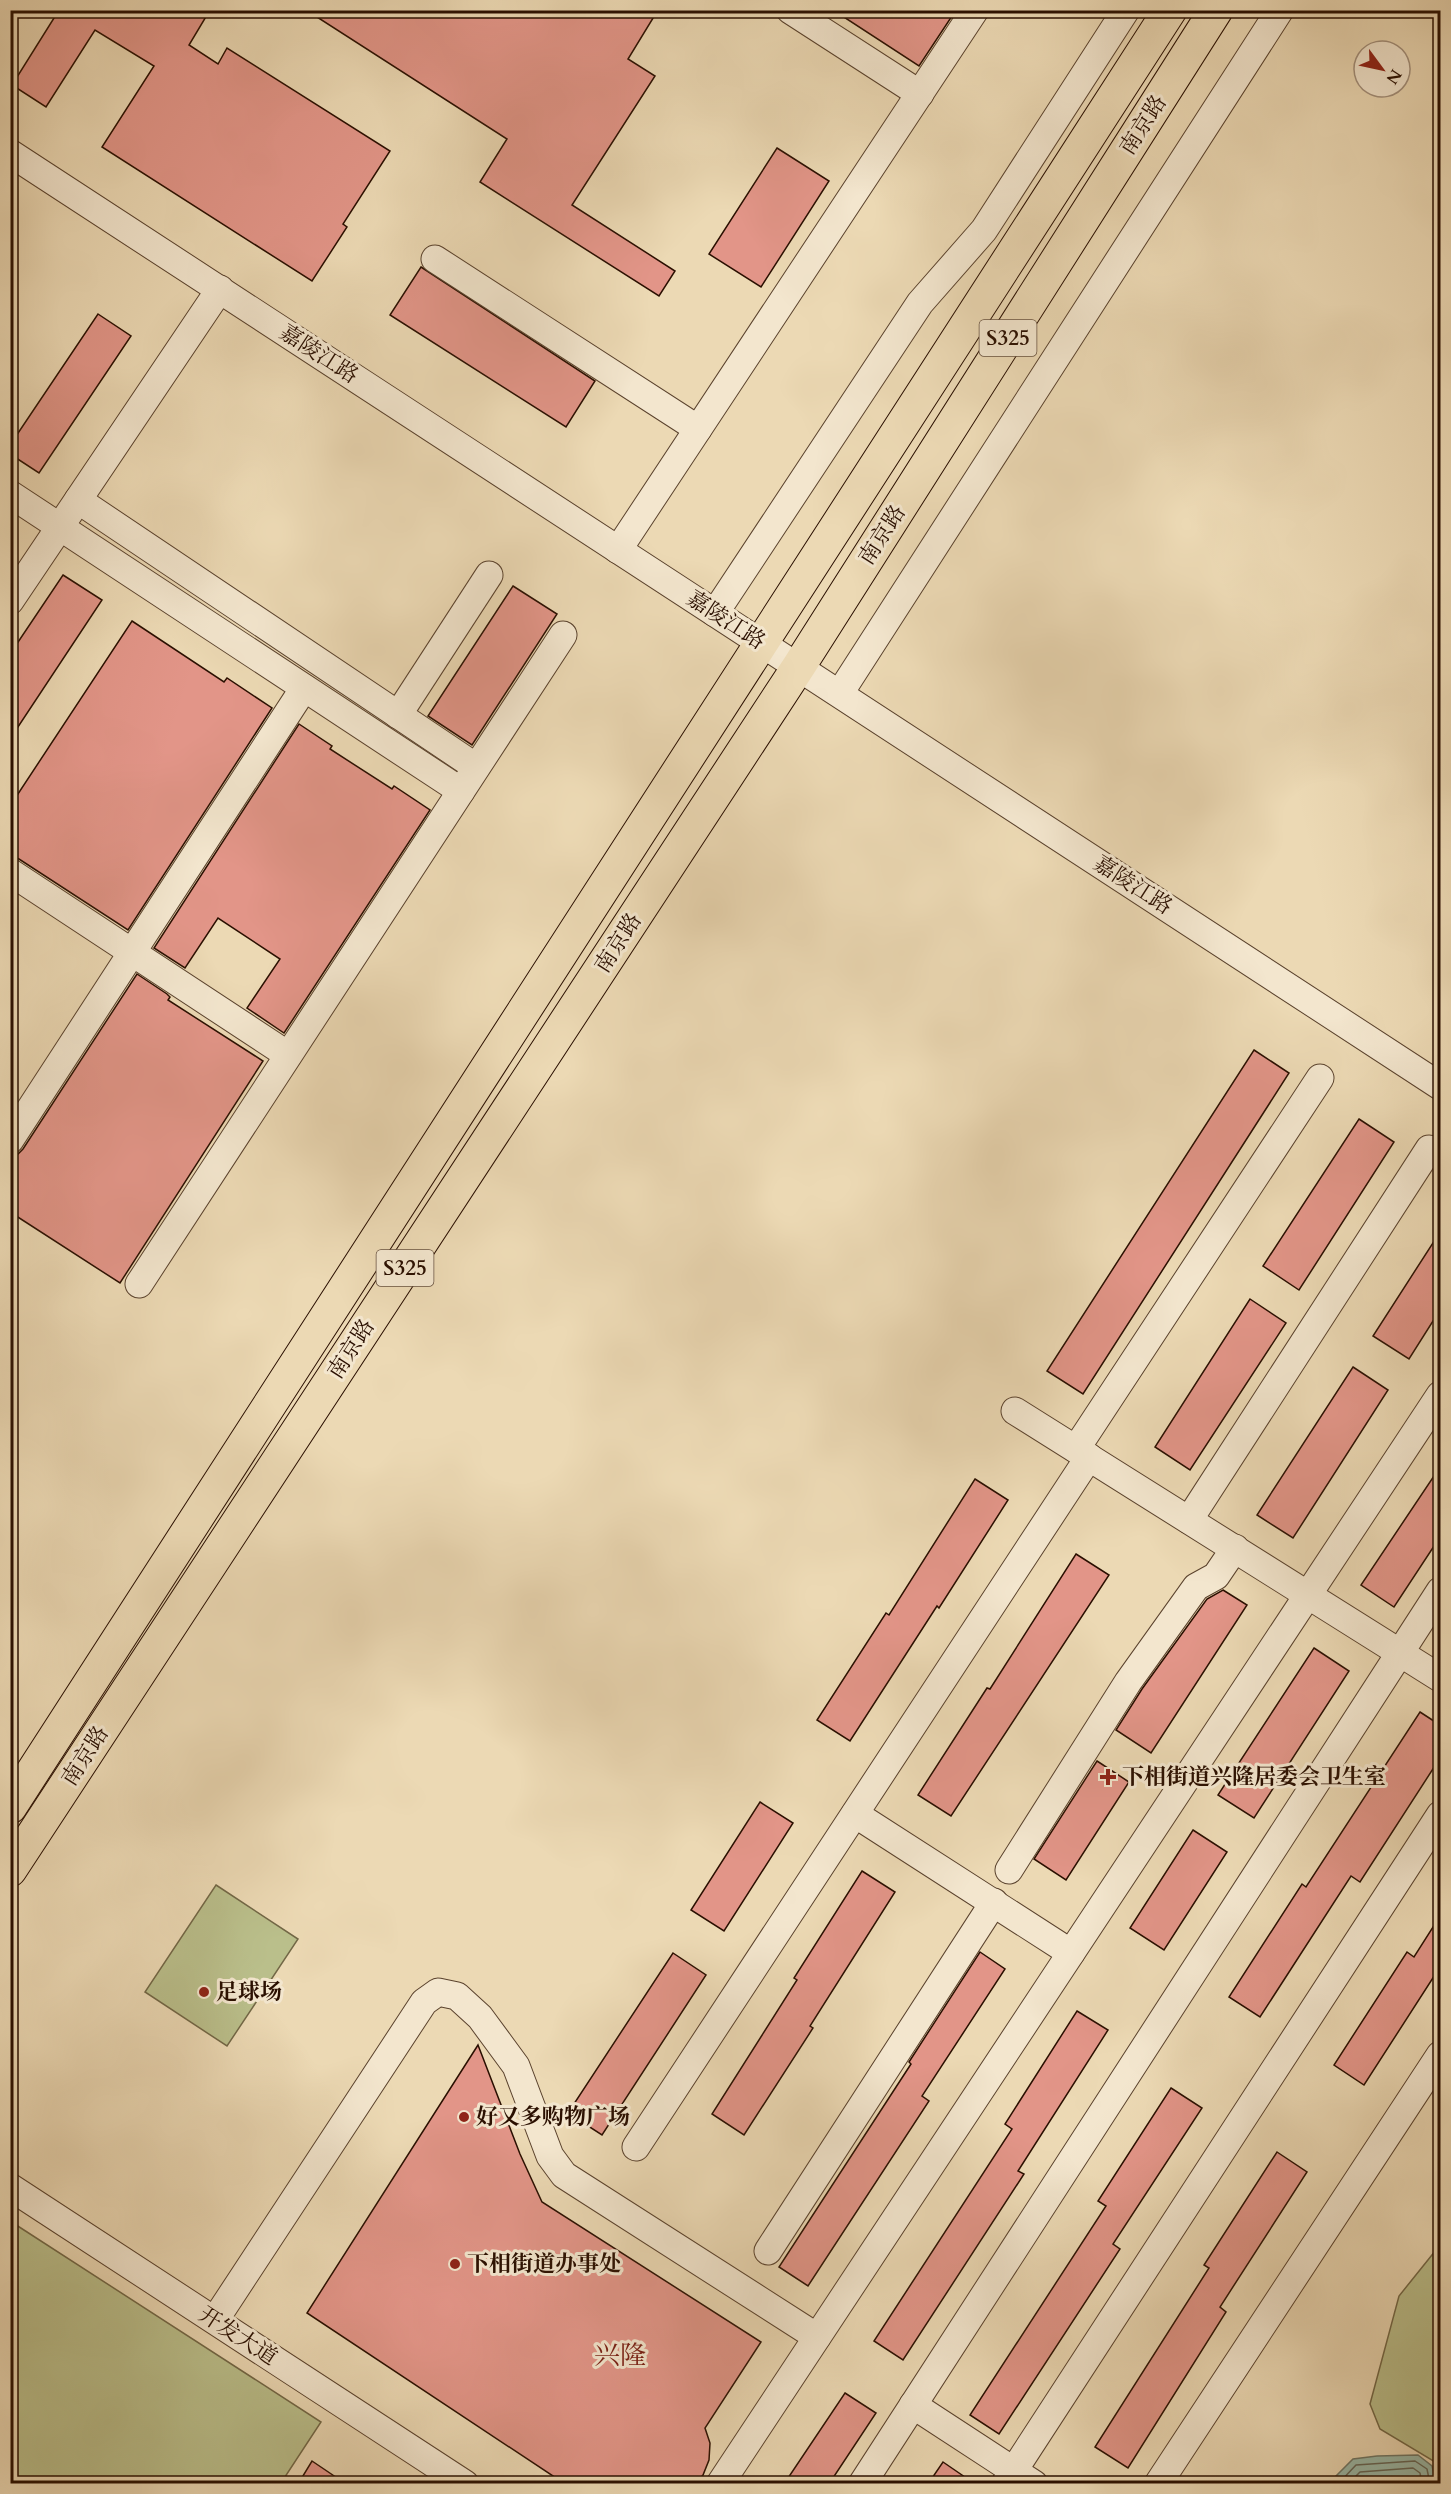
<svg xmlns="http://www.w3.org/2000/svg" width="1451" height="2494" font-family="Cardo,'Noto Serif SC',serif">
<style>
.green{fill:#babf8b;stroke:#726746;stroke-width:1.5}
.water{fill:#99baaa;stroke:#6d7666;stroke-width:1.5}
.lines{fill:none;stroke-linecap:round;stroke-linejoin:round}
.shore{stroke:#626455;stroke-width:1.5}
.building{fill:#e29588;stroke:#2a0f00;stroke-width:1.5}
.minor-casing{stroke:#5a422d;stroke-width:29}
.major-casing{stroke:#2a0f00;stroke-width:35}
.minor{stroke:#f3e6ce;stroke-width:27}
.major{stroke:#ecd9b4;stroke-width:33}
.poi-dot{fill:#8f2418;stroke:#f3e6ce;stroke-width:2}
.labels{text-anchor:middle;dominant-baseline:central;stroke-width:6;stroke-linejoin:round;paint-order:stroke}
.shield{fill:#f3e6ce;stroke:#66503e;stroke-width:1.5}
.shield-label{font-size:21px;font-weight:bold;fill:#2a0f00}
.street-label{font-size:22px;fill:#2a0f00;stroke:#f3e6ce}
.poi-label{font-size:22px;font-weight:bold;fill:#2a0f00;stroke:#f3e6ce;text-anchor:start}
.quarter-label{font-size:26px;fill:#7a1f14;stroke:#f3e6ce}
</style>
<rect width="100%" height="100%" fill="#ecd9b4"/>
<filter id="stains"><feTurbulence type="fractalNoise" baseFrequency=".00333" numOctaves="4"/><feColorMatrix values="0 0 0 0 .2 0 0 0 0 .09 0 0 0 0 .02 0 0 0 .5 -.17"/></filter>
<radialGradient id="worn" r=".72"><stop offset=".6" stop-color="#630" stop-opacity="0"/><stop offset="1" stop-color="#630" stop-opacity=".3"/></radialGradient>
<g class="green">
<path d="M216,1885L298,1939L227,2046L145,1992Z"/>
<path d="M10,2221L321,2422L281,2483H11Z"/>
<path d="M1440,2245V2465L1380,2429L1370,2404L1399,2296Z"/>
</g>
<path class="water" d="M1418,2455L1432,2466L1436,2483H1329L1353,2459L1377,2456Z"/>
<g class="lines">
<g class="shore">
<path d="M1338,2484L1356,2465L1415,2461L1427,2469L1430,2484"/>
<path d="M1348,2484L1360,2472L1413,2468L1420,2473L1422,2484"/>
</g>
</g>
<g class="building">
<path d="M59,10H210L189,45L218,64L227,48L390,151L343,224L347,227L312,281L102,147L154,66L95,30L46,107L12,85Z"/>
<path d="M306,10H658L628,59L655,76L572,205L675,271L659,296L480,182L507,139Z"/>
<path d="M833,10H956L919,66Z"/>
<path d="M777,148L829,181L761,287L709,254Z"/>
<path d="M421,267L595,381L566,427L390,315Z"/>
<path d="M98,314L131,336L39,473L10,454V445Z"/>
<path d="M63,575L102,600L10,739V654Z"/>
<path d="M513,586L557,614L472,745L428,716Z"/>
<path d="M132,621L224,682L227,678L272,708L128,930L19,859L10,856V806Z"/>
<path d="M299,724L332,746L330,749L392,789L394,786L430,810L284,1033L247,1008L280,959L218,918L185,968L154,948Z"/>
<path d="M137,974L167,994L170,997L168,1000L263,1061L120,1283L10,1212V1156L18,1154L23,1149Z"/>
<path d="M1254,1050L1289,1073L1083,1394L1047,1371Z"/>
<path d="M1359,1119L1394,1142L1299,1290L1263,1266Z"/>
<path d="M1440,1232V1310L1409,1359L1373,1336Z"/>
<path d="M1250,1299L1286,1323L1190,1470L1155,1447Z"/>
<path d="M1353,1367L1388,1390L1293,1538L1257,1515Z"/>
<path d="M1440,1467V1537L1394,1607L1361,1585Z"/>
<path d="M975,1479L1008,1500L939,1608L937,1606L850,1741L817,1720L886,1613L889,1615Z"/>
<path d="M1076,1554L1109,1575L951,1816L918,1795L987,1688L990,1689Z"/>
<path d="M1223,1590L1247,1605L1151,1753L1116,1730L1142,1689L1207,1599Z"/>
<path d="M1314,1648L1349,1671L1254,1818L1218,1795Z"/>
<path d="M1420,1712L1440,1725V1758L1360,1882L1351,1876L1260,2017L1229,1997L1302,1884L1306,1887Z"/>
<path d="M1097,1761L1129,1782L1066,1880L1034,1859Z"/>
<path d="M760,1802L793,1823L724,1931L691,1910Z"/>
<path d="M1193,1830L1227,1852L1164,1950L1130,1928Z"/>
<path d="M862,1871L895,1892L810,2026L813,2028L744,2135L712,2114L797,1980L794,1978Z"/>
<path d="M1440,1916V1967L1364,2085L1334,2065L1407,1952L1414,1957Z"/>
<path d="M980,1952L1005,1969L922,2096L929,2101L808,2286L779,2267L911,2064L909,2062Z"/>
<path d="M673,1953L706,1975L602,2135L568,2113Z"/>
<path d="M1077,2011L1108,2030L1018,2171L1024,2174L903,2360L874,2341L1012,2129L1005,2124Z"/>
<path d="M478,2045L520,2154L542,2202L761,2342L705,2428L710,2443L709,2460L703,2475L695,2484H565L307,2313Z"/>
<path d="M1171,2088L1202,2108L1113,2244L1120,2249L999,2434L970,2415L1106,2206L1098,2201Z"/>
<path d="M1277,2152L1307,2172L1220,2307L1226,2312L1128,2468L1095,2447L1209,2268L1204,2265Z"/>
<path d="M845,2393L876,2413L829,2484H784Z"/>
<path d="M312,2461L346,2484H298Z"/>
<path d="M943,2462L975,2484H928Z"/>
</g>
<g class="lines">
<g class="minor-casing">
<g id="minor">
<path d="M790,10L920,94"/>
<path d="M10,153L1440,1086"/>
<path d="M435,259L698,429"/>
<path d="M10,494L461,791"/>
<path d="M78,500L476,767"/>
<path d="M618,550L975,10"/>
<path d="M10,601L220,289"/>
<path d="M715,613L920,303L984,230L1126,10"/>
<path d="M840,693L1280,10"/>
<path d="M398,715L489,575"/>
<path d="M10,872L288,1055"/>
<path d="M10,1140L304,688"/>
<path d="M139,1284L563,635"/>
<path d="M1015,1411L1440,1678"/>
<path d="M1076,1449L1320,1078"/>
<path d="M1189,1520L1429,1149"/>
<path d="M855,1814L1071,1953"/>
<path d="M1009,1870L1128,1682L1196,1587L1216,1576L1235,1548"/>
<path d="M636,2147L1089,1457"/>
<path d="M10,2187L465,2484"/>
<path d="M768,2251L994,1902"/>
<path d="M215,2320L424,2002L438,1992L457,1996L480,2017L516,2066L550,2156L564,2175L817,2337"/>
<path d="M913,2405L1034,2484"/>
<path d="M720,2484L1440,1395"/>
<path d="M862,2484L1440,1591"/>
<path d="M1005,2484L1440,1815"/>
<path d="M1158,2484L1440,2055"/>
</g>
</g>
<g class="major-casing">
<g id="major">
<path d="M10,1807L1170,10"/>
<path d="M10,1870L799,666L1216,10"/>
</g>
</g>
<use href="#minor" class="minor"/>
<use href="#major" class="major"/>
</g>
<g class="poi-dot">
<path d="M1105 1768h6v6h6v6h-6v6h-6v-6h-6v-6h6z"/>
<circle cx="204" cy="1992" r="6"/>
<circle cx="464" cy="2117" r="6"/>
<circle cx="455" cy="2264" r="6"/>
</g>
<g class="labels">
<g class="shield">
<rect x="979.5" y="320" width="57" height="36" rx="4.5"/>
<rect x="376.5" y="1250" width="57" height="36" rx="4.5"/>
</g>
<g class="shield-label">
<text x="1008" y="338">S325</text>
<text x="405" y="1268">S325</text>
</g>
<g class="street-label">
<text transform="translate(1143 125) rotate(-57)">南京路</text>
<text transform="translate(319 354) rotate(33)">嘉陵江路</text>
<text transform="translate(882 535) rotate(-57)">南京路</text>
<text transform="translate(726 620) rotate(33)">嘉陵江路</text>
<text transform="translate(1133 885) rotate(33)">嘉陵江路</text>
<text transform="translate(618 943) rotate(-57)">南京路</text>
<text transform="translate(351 1349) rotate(-57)">南京路</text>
<text transform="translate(85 1756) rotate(-57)">南京路</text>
<text transform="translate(238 2336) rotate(33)">开发大道</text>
</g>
<g class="poi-label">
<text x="1122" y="1777">下相街道兴隆居委会卫生室</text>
<text x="216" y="1992">足球场</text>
<text x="476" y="2117">好又多购物广场</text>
<text x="467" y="2264">下相街道办事处</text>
</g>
<g class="quarter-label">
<text x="620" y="2355">兴隆</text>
</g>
</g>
<rect width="1451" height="2494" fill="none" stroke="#ecd9b4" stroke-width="36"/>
<rect x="12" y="12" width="1427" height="2470" fill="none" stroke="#2a0f00" stroke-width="3"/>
<rect x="18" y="18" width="1415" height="2458" fill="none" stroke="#2a0f00" stroke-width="1.5"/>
<g transform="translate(1382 69) rotate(123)"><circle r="28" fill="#f3e6ce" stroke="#a3907c" stroke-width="1.5"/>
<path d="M0-4.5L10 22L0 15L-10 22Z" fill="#8f2418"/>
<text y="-9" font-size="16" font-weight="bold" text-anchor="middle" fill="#2a0f00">N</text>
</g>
<rect width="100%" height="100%" filter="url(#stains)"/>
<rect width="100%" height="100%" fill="url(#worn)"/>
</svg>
